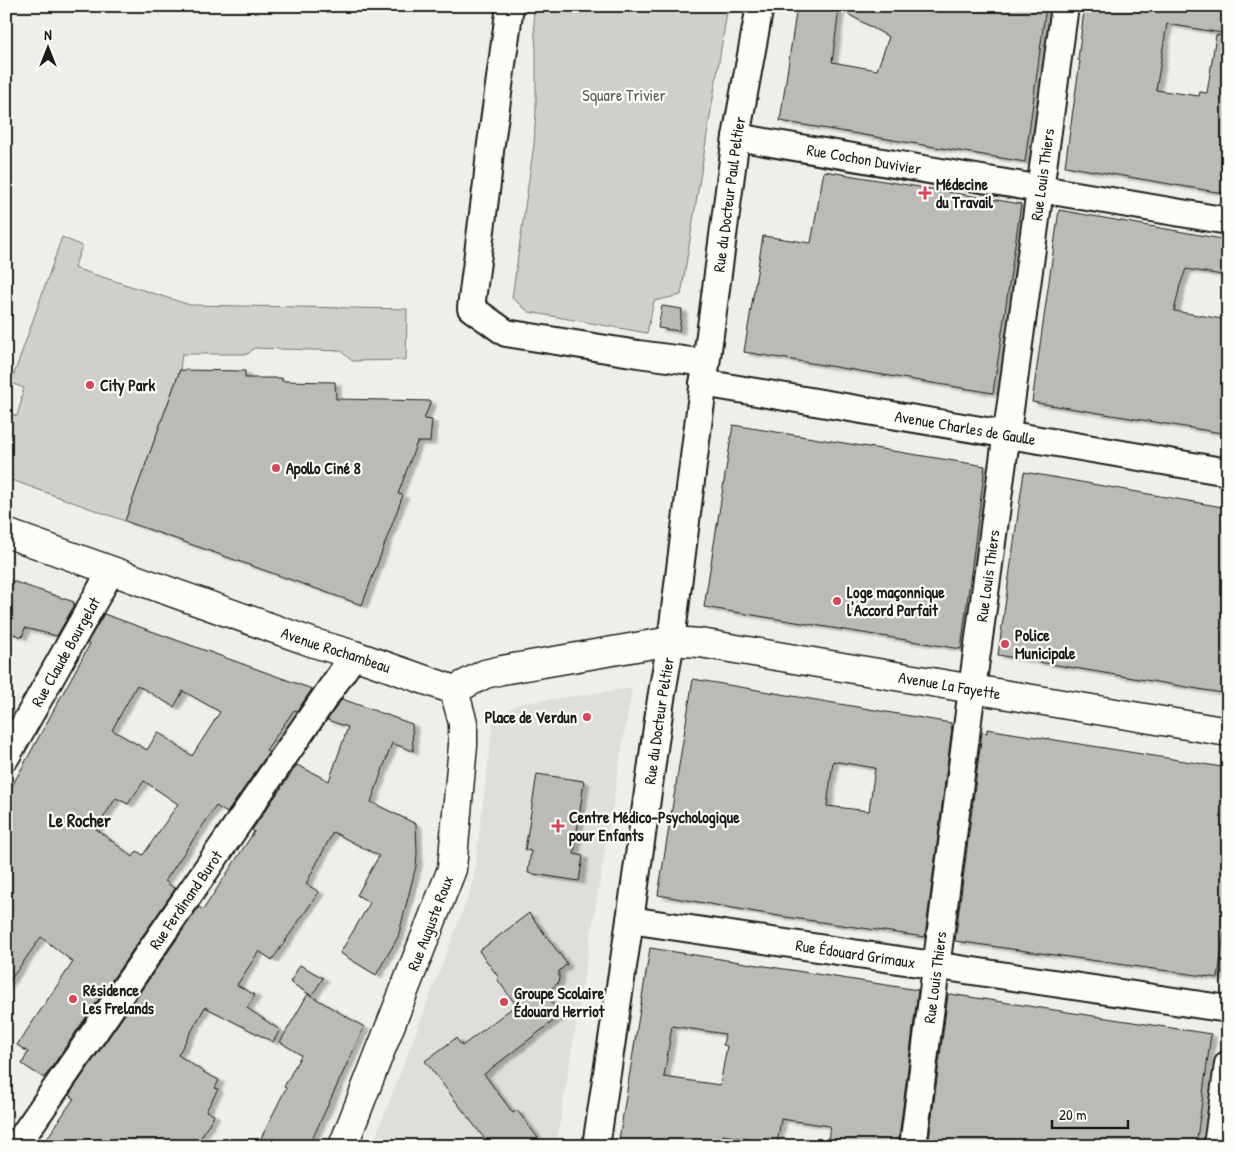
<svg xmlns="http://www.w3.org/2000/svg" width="1234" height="1152" font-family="'Patrick Hand',sans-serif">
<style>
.built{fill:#e0deda}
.green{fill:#d0cfcc;stroke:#767674}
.building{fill:#bbbab6;stroke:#1c1c1c;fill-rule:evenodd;filter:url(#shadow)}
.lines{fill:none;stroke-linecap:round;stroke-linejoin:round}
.street-casing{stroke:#1c1c1c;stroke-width:30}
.secondary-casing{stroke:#1c1c1c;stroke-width:31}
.primary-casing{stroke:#1c1c1c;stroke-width:31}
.street{stroke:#fdfcf7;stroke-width:26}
.secondary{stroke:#fdfcf7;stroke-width:28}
.primary{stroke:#fdfcf7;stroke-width:28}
.poi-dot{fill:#d1495b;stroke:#fdfcf7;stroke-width:2}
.labels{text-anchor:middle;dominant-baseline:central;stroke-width:4.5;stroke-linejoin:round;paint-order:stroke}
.park-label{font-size:16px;fill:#5b5b5a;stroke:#fdfcf7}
.street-label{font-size:16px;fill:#1c1c1c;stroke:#fdfcf7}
.poi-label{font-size:16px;font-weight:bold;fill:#1c1c1c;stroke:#fdfcf7;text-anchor:start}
.neighbourhood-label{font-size:18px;font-weight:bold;fill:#1c1c1c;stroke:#fdfcf7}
</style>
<defs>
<filter id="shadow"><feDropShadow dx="5.5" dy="3" stdDeviation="1" flood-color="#0004"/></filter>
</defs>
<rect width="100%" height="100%" fill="#f0eeea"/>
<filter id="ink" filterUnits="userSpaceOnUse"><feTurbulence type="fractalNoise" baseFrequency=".02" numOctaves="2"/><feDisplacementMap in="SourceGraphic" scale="10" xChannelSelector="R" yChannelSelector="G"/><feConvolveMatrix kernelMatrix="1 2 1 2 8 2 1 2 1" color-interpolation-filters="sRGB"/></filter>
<g filter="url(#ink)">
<path class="built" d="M632,688L556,1146H372L473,884L493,722L517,704Z"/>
<g class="green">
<path d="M533,6H728L681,295L654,301L647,333L529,312L512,298L534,144L536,109V51Z"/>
<path d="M62,237L82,246L74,268L190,305L407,309L406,360L352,361L341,351L254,348L248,354H182L180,370L125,521L6,478V428L11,414L17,416L22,399L21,398L24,388L11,383Z"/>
</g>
<g class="building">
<path d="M797,6H892L922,11L923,6H1046L1025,162L780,121ZM839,9L889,37L877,70L832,62Z"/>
<path d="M1090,6H1228V34L1167,24L1156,90L1199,96L1200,92L1207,93L1216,35L1228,36V194L1065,166L1080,61L1078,60L1084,10H1090Z"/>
<path d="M824,171L1021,204L993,393L744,352L763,236L811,243Z"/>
<path d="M1059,210L1228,240V276L1186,269L1180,285L1174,311L1228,320V434L1032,402Z"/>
<path d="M662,306L682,309L679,331L658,328Z"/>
<path d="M180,370L245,371V378H282V381L335,382L336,399L431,401L424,419L432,420L430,442H417L398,494L403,495L362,605L125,521Z"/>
<path d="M733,425L985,466L961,649L704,607Z"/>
<path d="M1024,472L1228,508V694L998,655Z"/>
<path d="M6,579L74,602L73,604H75L57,636L25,628L22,637L6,631Z"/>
<path d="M104,614L312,689L297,711L294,710L266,750L269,752L227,813L216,806L165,881L175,889L44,1078L22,1064L28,1052L17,1045L73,962L41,937L6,986V797L90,644L87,643ZM137,685L174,707L183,691L220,712L192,756L158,732L147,750L112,730ZM144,781L178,804L143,855L137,851L133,857L96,829L116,798L128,804Z"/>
<path d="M693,679L951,723V728H952L925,937L779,916L658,895ZM833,761L875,768L869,811L827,806Z"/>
<path d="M342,699L412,724L413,751L392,743L371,802L416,824L417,853L416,866L398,937L376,975L340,953L370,903L357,895L379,856L333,832L306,884L319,892L272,960L259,951L237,985L255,995L247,1008L280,1030L273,1042L205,1007L178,1055L205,1073L219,1080L215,1088L218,1089L206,1111L214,1115L196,1146H42L74,1098L69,1095L199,907L203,910L254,832L252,830L297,765L329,781L348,727L327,720Z"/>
<path d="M987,729L1228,768V902L1218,978L955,941L982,732L987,733Z"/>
<path d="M537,774L584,781L574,854L583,856L579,881L528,873L531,851L525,850Z"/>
<path d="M529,913L567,964L559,971V978L558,983L545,994L561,1015L484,1074L513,1113L517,1110L538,1138L528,1146H490L425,1061L456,1038L462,1046L516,1005L497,979L499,978L479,951Z"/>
<path d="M650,948L918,990L898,1146H827L830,1126L781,1119L777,1144L723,1135L721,1143L712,1142L711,1146H618ZM672,1026L725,1034L723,1045L727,1046L720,1085L664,1077Z"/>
<path d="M300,965L323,978L312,996L290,982Z"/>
<path d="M308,994L364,1027L309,1146H257L286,1088L284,1087L301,1055L280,1042Z"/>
<path d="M950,994L1211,1034L1196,1146H928L948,995Z"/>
</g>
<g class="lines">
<g class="street-casing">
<g id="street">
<path d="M510,6L490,151L487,183L471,308L506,333L638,354L706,363"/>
<path id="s1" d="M736,137L1228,221"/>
<path id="s2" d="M703,383L1228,472"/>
<path id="s3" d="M6,757L111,571"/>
<path id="s4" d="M630,920L1228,1009"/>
<path id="s5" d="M16,1146L354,655"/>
<path id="s6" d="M596,1146L630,920L661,699L671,641L697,433L736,137L760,6"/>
<path id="s7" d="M913,1146L972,689L1065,6"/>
<path d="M1217,1146L1228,1064"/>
</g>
</g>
<g class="secondary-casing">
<g id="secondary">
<path id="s8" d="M454,690L485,674L502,670L671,641L700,643L1228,732"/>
</g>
</g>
<g class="primary-casing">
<g id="primary">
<path id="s9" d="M6,533L314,643L354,655L454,690L463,723V745L452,869L343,1146"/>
</g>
</g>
<use href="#street" class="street"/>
<use href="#secondary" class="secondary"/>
<use href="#primary" class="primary"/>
</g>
</g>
<g class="poi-dot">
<path d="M922.5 185.5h5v5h5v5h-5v5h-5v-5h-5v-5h5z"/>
<circle cx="90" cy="385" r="5"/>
<circle cx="276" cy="468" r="5"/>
<circle cx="837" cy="601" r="5"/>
<circle cx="1005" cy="644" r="5"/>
<circle cx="587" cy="717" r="5"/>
<path d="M555.5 818.5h5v5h5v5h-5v5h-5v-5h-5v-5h5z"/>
<circle cx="73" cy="999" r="5"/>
<circle cx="504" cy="1002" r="5"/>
</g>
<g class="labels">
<g class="park-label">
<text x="624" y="95">Square Trivier</text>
</g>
<g class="street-label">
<text stroke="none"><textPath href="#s1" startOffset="130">Rue Cochon Duvivier</textPath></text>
<text stroke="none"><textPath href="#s7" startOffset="980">Rue Louis Thiers</textPath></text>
<text stroke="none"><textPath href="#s6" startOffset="961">Rue du Docteur Paul Peltier</textPath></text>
<text stroke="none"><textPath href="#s2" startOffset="266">Avenue Charles de Gaulle</textPath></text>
<text stroke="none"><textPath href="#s7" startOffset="575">Rue Louis Thiers</textPath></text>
<text stroke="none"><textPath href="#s9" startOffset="350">Avenue Rochambeau</textPath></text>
<text stroke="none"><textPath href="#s3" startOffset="121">Rue Claude Bourgelat</textPath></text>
<text stroke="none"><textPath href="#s8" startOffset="506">Avenue La Fayette</textPath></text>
<text stroke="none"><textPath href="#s6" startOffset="430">Rue du Docteur Peltier</textPath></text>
<text stroke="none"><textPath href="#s5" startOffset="299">Rue Ferdinand Burot</textPath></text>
<text transform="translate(430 923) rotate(-69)">Rue Auguste Roux</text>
<text stroke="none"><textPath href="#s4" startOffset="228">Rue Édouard Grimaux</textPath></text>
<text stroke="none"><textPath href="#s7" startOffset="170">Rue Louis Thiers</textPath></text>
</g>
<g class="poi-label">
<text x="936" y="184">Médecine<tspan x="936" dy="18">du Travail</tspan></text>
<text x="100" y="385">City Park</text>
<text x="286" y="468">Apollo Ciné 8</text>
<text x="847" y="592">Loge maçonnique<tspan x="847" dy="18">l'Accord Parfait</tspan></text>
<text x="1015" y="635">Police<tspan x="1015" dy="18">Municipale</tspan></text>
<text x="577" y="717" text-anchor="end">Place de Verdun</text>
<text x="569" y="817">Centre Médico-Psychologique<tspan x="569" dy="18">pour Enfants</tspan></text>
<text x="83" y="990">Résidence<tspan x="83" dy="18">Les Frelands</tspan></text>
<text x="514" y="993">Groupe Scolaire<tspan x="514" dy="18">Édouard Herriot</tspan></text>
</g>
<g class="neighbourhood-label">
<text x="80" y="820">Le Rocher</text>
</g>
</g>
<rect width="1234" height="1152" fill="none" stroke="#fdfcf7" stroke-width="25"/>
<rect x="12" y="12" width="1209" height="1127" fill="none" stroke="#1c1c1c" stroke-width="2" filter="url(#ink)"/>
<g transform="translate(48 48)" stroke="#fdfcf7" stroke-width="4" paint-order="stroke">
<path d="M0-4L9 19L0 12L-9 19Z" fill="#1c1c1c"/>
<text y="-8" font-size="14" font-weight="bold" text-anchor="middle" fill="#1c1c1c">N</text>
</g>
<path d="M1052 1120v8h76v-8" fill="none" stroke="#1c1c1c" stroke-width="2.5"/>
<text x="1059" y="1120" font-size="15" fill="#1c1c1c" stroke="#fdfcf7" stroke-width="4" paint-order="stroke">20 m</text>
</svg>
